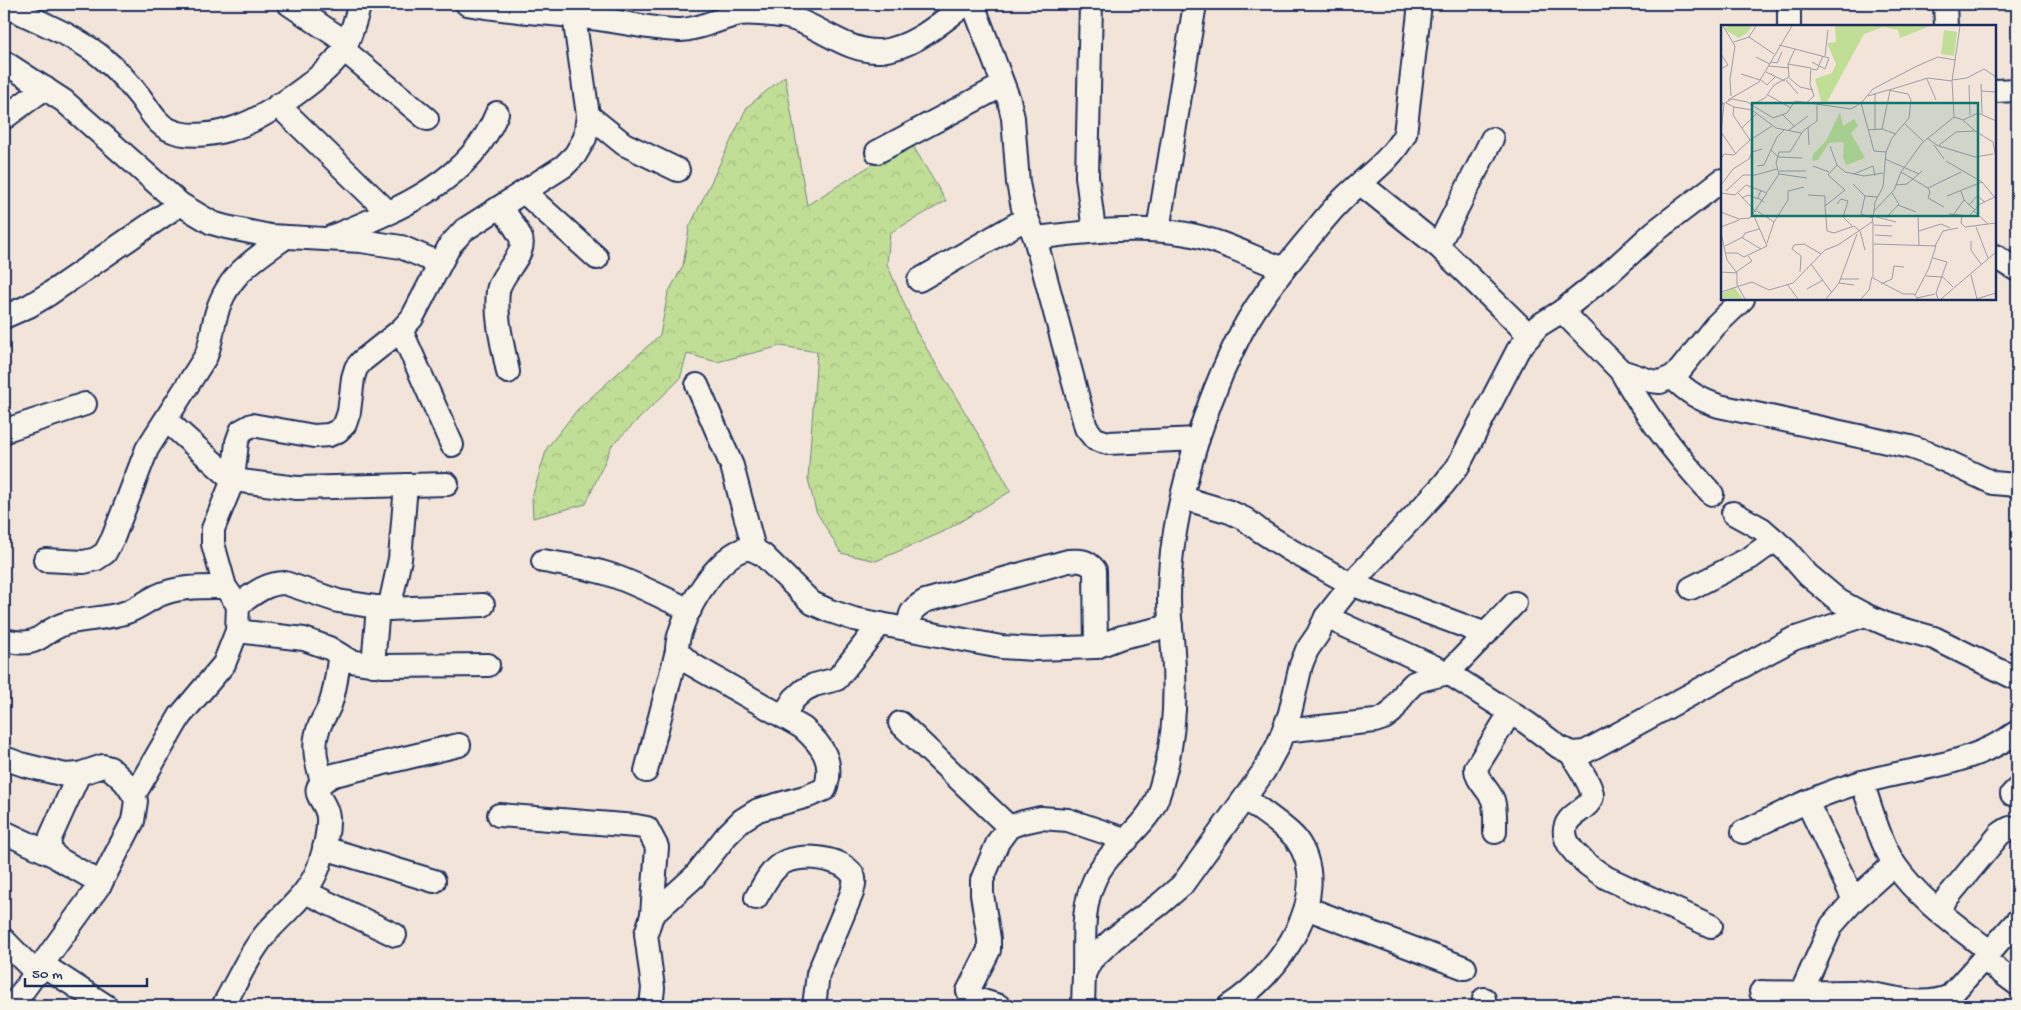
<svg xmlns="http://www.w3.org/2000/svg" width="2021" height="1010" font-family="'Gochi Hand',sans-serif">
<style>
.forest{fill:url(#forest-crowns);stroke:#6e867a}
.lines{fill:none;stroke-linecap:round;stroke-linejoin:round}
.minor-casing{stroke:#1b2f5e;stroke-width:26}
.minor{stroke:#f7f3e8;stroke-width:22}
.inset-road{fill:none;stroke:#9d9ca8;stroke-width:1}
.view{fill:#0f766e;fill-opacity:0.15;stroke:#0f766e;stroke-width:2.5}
.inset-edge{fill:none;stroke:#1b2f5e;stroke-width:2.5}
</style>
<defs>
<pattern id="forest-crowns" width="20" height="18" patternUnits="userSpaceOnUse" patternTransform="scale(1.25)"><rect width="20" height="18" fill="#c1de96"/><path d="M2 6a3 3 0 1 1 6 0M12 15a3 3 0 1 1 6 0" fill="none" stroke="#a5bf84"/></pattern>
</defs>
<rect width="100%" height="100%" fill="#f3e4da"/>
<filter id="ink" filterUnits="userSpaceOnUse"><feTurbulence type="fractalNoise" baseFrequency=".02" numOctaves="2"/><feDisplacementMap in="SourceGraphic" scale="10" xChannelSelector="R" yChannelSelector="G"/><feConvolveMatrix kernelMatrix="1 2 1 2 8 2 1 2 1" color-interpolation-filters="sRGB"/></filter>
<g filter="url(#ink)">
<path class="forest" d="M785,76L807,205L910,141L946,201L890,233L887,264L916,331L989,452L1011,491L943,532L876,561L841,553L816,511L808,479L817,352L781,346L717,362L687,354L680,379L612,445L586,504L533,518L532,497L547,448L577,410L660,335L668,293L683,266L689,228L747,107Z"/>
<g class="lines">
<g class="minor-casing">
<g id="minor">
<path d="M289,4L347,43"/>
<path d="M467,4C508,12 550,13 591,18C621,21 651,30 681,30C701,29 720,18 740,14C752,12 769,15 781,16C816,21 844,53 881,51C914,48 941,22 966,4"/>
<path d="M973,4L1009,100L1013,118L1018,183L1023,208L1035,238L1086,428L1095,439L1108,443L1198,439"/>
<path d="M1091,4L1087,176L1094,231"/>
<path d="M1789,4V26"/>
<path d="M1945,4L1946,26"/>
<path d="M4,5C36,21 77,36 104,59C117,70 129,83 140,97C149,109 156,124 170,130C189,139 218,134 237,127C267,117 327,76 343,50C352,36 355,19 360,4"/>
<path d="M344,50L427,119"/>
<path d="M4,62L64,101L180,204L212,223L226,227L270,236L361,241L401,247L439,263"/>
<path d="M1995,91L2017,90"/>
<path d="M278,105L389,213"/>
<path d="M588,115L624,144L678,170"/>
<path d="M4,118L45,88"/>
<path d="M877,152L1003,85"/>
<path d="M1361,184L1438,246L1530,336"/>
<path d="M524,192L597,258"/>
<path d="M501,207C507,216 515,226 520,236C529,253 501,272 498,291C495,318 503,346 508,372"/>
<path d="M1158,230L1195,4"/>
<path d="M331,237C395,211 470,182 497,113"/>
<path d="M1035,238C1086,232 1136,225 1187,234C1220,240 1252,257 1284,269"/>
<path d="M1438,246L1492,139"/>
<path d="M1995,256L2017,270"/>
<path d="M919,280L1027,218"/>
<path d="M1562,311L1621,371L1651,381L1660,382L1672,377L1680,370L1715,326L1743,299"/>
<path d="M4,317L29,306L49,294L180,204"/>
<path d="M401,330L452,445"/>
<path d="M1621,371C1646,417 1677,456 1712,494"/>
<path d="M1672,377C1687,392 1700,400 1719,406L1910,447L1933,455L1993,483L2017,485"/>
<path d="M697,385L732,466L754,549"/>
<path d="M166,420L233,480L297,488L447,484"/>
<path d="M4,432L9,429L85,404"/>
<path d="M1183,498L1230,512L1245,519L1259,530L1290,550L1351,584L1486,634"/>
<path d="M1733,513L1762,529L1787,551L1808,575L1839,601L1865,615L1888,625L1934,638L2017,679"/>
<path d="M45,560L84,562L96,559L105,553L113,538L147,449L206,356C211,343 212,332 215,319C225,276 253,260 286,237"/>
<path d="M543,561C565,565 587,567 608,574C636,583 663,598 690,610"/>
<path d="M1691,588L1750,558L1775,540"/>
<path d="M238,605C253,594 266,583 285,583L338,601L389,609L483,605"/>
<path d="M389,609L400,559L406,485"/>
<path d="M1326,617L1448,673L1527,723L1559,747L1571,753L1585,752L1793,639L1865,615"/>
<path d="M909,629C909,614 911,609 925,601L1068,561C1080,560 1087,560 1095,570L1096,647"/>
<path d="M237,631L304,639L329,648L350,661L382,666L488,665"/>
<path d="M4,640C44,649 37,632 67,623C87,618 108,619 127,612C138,608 147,601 157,596C179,586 202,587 225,587"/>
<path d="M373,665L378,607"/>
<path d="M783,716L794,699L804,690L814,685L837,679L880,624"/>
<path d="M900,723L1009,827"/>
<path d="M1284,731L1375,721L1384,718L1392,712L1406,691L1414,683L1424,679L1448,673L1515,603"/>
<path d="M1571,753C1576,763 1592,785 1592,795C1592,806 1575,812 1569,820C1552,842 1591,868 1607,878L1711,926"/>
<path d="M4,758L24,765L65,775L79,774L103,766L110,768L125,782L134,795L136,801L133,821L101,883L12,1006"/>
<path d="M646,771L677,651"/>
<path d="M79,774L51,836C48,846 50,852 59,859L101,883"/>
<path d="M322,781C317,765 312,747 318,730C321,720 328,712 331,702C336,687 337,670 340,655"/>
<path d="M1862,782C1871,808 1880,842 1895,865C1919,900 1956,925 1989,951"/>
<path d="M2012,794L2017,789"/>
<path d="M134,795L180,716L224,664L237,631L238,605L225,587L213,544V529L233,480L237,442L241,431L252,425L314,436L329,435L338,431L345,424L349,412L353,378L356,368L362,361L401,330L412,318L450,245L464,230L564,166L575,155L585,138L588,115L574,16"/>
<path d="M1807,802L1854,900"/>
<path d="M499,815L636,826L647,828L657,847L652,915"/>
<path d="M4,832L53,855"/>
<path d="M1495,832C1495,821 1496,810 1493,800C1488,788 1476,781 1476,768L1510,713"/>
<path d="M1743,832C1781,814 1818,794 1859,783C1912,768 1971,766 2017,732"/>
<path d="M324,848L434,881"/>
<path d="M305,892L395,935"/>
<path d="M756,898C763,886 770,871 781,864C798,853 841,856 853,875C856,881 853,887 852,893L818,974L814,1006"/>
<path d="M1306,908L1465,968"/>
<path d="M1937,910L2000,834C2006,830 2010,826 2017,828"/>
<path d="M4,940L37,974"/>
<path d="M1983,959L2017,984"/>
<path d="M43,965L106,1006"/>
<path d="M1084,974C1085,943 1081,909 1094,881C1105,854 1134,836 1150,812C1159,799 1162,782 1166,768C1175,730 1176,689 1173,651C1172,633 1169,616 1169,599C1169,520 1200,416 1235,345C1252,308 1278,276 1304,244C1317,229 1329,212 1344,198C1366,176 1390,162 1405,134L1420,4"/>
<path d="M1761,992C1792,993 1822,992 1853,992C1886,993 1918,1010 1950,996L2017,921"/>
<path d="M1801,993L1832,925L1854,900L1894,864"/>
<path d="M1484,999V1006"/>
<path d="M223,1006C237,982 249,953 268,931C287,910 309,894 319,866C324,851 329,833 328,817C326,797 302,791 334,775L459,745"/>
<path d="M651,1006L653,988L646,934L652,915L694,877L727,835L742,820L758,810L808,796L825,789C835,762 822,745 803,728L691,664L677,651C676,623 713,560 742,550C750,547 756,551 763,555L812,603L830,611L854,619L1001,647L1034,649L1096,647L1122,637L1171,626"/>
<path d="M999,1006L973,998L968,991L989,950V939L982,894V880L998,842L1009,827L1023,822L1041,818L1068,820L1127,840"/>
<path d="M1083,1006L1084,974L1091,960L1113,939L1160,904L1182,885L1264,771L1278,745L1290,713L1301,665L1307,650L1318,634L1326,617L1359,575L1443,485L1458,466L1518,350L1538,326L1562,311L1607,275L1654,232L1722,180"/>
<path d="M1229,1006C1277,976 1337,895 1296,839C1288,828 1257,808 1245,798"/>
</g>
</g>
<use href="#minor" class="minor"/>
</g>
</g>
<g transform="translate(1721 25)">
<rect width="275" height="275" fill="#f3e4da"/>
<path d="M114,1H209L179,13L177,5L162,2L143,9L106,77L100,76L94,54L111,48L115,39L106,18L115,17ZM119,87L122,101L133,94L137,101L130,108L144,133L125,140L122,132L123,118L119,117L108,118L97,135L91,136L92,129L105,116ZM13,262L22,274L1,273L2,268Z" fill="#c1de96"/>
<path d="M7,1H31L26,8L18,13L3,4Z" fill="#c1de96"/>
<path d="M223,5L236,7L233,31L220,29Z" fill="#c1de96"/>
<path class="inset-road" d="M2,1L14,21L9,54L10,71M239,1L231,56L233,92L242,95L257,88L275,96M28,12L53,29M13,17L28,12L35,1M74,24L108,33L104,44L91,37M0,29L7,40L0,44M104,31L107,5M35,32L49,39M50,37L56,38L61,27M67,39L90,43L89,59L93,71L84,79M48,41L68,43M91,44L96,45L102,31M45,47L64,56M20,49L39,55M68,53L79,62L92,65M39,54L46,60L55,51M206,54L215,75M65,55L77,69M231,55L246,53L263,44L275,52M260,59L261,89M248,60L249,90M168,65L207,53L231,56M260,66L275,67M47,70L70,83M147,71L167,65L187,69L190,75L188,93L171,113L165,127L162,162L154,177L153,187M7,75L38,57L71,1M0,77L3,79L0,107M140,78L153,126L165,127M32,79L44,73L53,60L68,52L67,39L74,24L58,20M0,80L11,74L26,77L52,93L66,88L74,76L130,84L140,78L152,64L196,41L217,32L234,35M13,82L31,85L55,103L80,108M62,90L74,102M242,95L254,106L272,117L275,133M184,99L202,116M87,102L88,120M21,103L36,88M154,104V68M161,104L169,66M68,105L87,91M147,105L161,104L175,109M0,107L15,129M206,113L217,121L235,107L254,106M29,115L51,101M213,120L223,134M109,121L116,140M218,121L254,132L272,129M50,125L57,132L81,133M0,134L3,129L13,130L29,115L12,90L13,82L5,78M164,134L198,149M225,136L261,157L275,174M36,141L43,140L56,112L63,105M92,141L108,147M58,146H85M180,147L207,163L240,147M58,149L86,153M133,149L152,141L154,151M132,159L144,171L157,172M0,160L12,144L28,134L31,127L41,124M175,160L186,159L201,146M207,163L209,167L207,173L223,182M40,165L37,173L43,177M5,166L22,150H34L56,144M240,166L243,175L254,185M46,167L58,149L55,138L58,127H69L82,106L96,96V80M0,168L14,170L25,160L46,168L29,193L18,194L0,187M17,168L35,187M87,170L104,171V181M144,171L140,189L152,193M226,171L261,157M21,173L27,170L37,174M116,179L120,174L127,176L122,192L131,201M177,180L195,187M248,180L256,171L264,177M36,186L53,197M253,186L267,199M228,189L248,191L259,179L274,172M233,189L243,175M197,190L198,221M241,190L240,198L244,202L275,198M152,191L175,197M165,193L178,179L171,168M152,196V253L182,269H193L197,274M153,200L171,201M0,202L18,195M255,202L267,233M198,206L220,199L229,203M0,208L6,235L16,248V260M154,210L171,211M20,212L40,224M250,216V225L260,239M46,218L53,197L67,175V166L83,162M153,219L215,221L208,243L194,270M4,221L22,212L24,208L38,204M214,221L222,206L237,203M144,225L139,206L133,201L113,208L106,206L104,181L124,165L107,150L116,140L124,147L143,151L162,148M5,228H16L23,232L46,221L33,191M212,233L226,237L215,268L217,274M90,239L111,268M0,247L16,248M15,247L31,236L27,231M79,247L80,231L71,224L73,220L83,219L100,229M250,250L256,274M205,251L222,252L232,262M119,254H138M118,258L133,260M66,259L77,274M160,259L171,254L173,241L183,242M16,260L24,274M86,264L102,255M0,267L31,257L48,265L72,258L104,225L117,220L151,197L153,186L173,165L180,147L201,118L233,92M196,273L214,269M105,274L118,258L136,209M140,274L148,265L151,252M220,274L275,227M255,274L275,268"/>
<path class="view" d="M31,78H257V191H31Z"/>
<rect width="275" height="275" class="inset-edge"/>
</g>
<rect width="2021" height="1010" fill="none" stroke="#f7f3e8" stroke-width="20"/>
<rect x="10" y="10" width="2001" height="990" fill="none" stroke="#1b2f5e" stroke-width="2" filter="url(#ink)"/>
<path d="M25 978v8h122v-8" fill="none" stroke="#1b2f5e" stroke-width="2.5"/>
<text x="32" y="978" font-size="15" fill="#1b2f5e" stroke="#f7f3e8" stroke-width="4" paint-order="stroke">50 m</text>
</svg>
